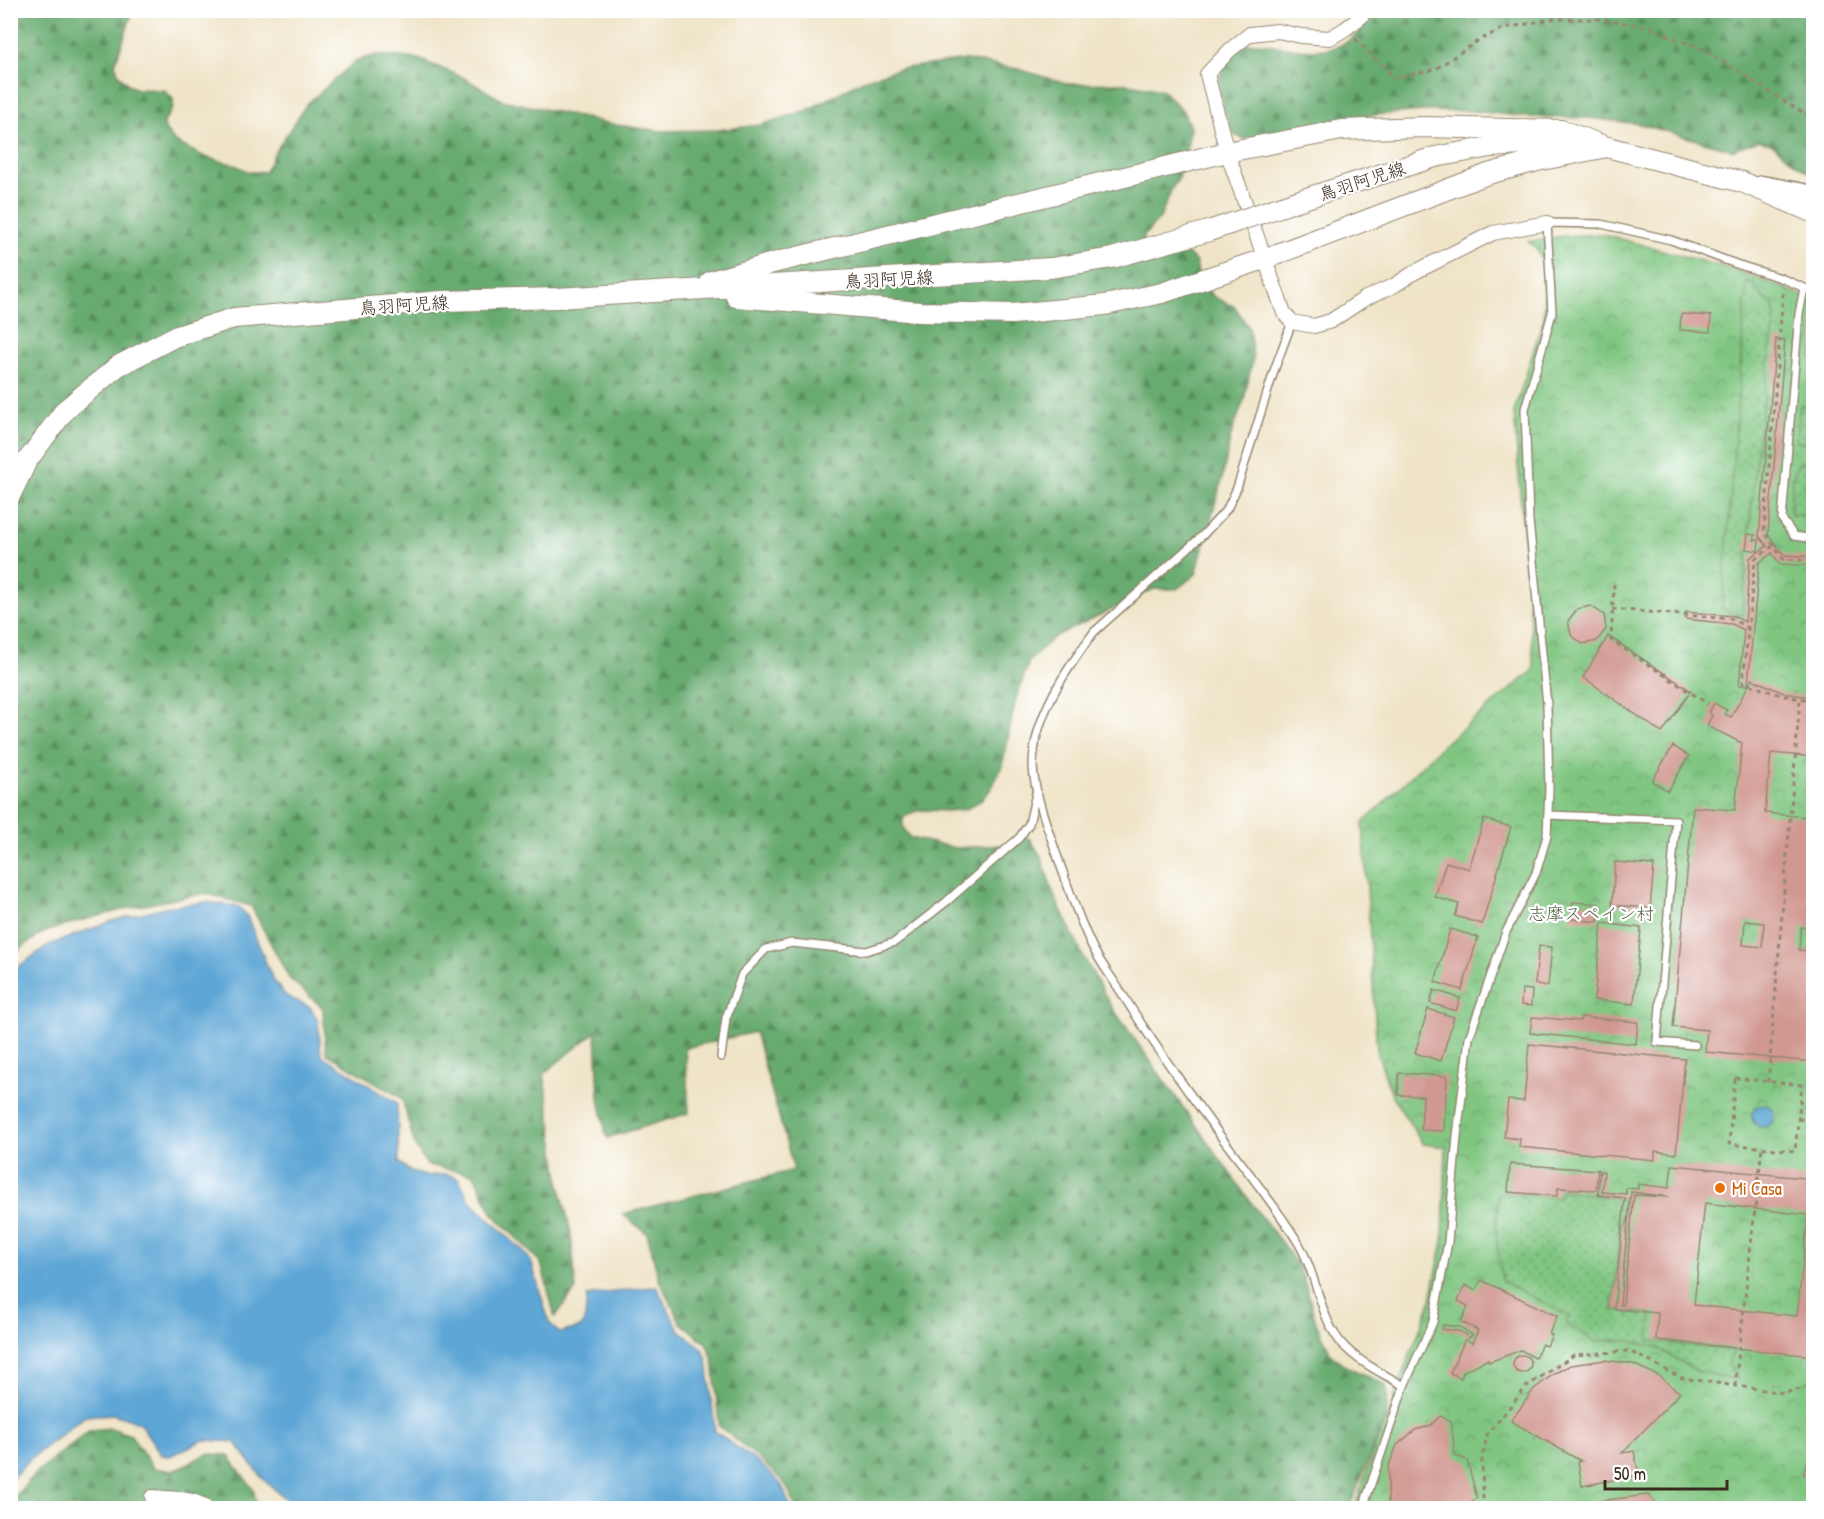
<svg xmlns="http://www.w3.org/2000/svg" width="1824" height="1519" font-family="'Patrick Hand','Klee One',sans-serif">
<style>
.forest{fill:url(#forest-firs);stroke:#526a46;stroke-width:1.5}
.park{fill:url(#park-crowns);stroke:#5e7850;stroke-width:1.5}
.garden{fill:url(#garden-dots);stroke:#5e7850;stroke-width:1.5}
.water{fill:#5da6d5;stroke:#4c687a;stroke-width:1.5}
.building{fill:#d19891;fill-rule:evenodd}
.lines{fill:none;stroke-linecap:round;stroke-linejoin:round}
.service-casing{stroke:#958772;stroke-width:10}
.minor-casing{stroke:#958772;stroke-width:16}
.tertiary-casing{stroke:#958772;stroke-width:21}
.secondary-casing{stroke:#958772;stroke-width:22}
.path{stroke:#958772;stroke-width:3;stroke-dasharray:4.5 4.5;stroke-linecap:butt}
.service{stroke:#fff;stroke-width:7}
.minor{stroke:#fff;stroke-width:14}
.tertiary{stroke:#fff;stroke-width:18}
.secondary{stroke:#fff;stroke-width:20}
.secondary-bridge-casing{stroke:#958772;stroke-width:22;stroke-linecap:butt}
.secondary-bridge{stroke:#fff;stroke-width:20}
.food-dot{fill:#e8710a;stroke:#fff;stroke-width:2}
.labels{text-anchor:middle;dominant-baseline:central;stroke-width:4.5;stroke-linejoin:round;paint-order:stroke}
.street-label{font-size:18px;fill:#3b2a1e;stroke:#fff}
.park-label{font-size:18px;fill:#536141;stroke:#fff}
.food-label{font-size:18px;fill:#c56008;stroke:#fff;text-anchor:start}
</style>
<defs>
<pattern id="forest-firs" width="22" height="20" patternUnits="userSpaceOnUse" patternTransform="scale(1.5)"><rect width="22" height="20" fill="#68ab6f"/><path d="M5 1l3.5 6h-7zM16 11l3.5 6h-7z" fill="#578b5b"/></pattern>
<pattern id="park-crowns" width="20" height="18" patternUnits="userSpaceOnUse" patternTransform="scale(1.5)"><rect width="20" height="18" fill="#80c681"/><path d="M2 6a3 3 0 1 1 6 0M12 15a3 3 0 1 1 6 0" fill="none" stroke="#6aa169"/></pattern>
<pattern id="garden-dots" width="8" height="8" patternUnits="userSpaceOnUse" patternTransform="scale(1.5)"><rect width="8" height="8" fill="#80c681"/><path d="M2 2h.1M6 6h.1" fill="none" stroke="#6aa169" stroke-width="1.8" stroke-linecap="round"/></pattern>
</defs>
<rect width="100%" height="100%" fill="#fff"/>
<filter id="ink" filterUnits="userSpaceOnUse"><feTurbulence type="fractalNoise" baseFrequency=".0167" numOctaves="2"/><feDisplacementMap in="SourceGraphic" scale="12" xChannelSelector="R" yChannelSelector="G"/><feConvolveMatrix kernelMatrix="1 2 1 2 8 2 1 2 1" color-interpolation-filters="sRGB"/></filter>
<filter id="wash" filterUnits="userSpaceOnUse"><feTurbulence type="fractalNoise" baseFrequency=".008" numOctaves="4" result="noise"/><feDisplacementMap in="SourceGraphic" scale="24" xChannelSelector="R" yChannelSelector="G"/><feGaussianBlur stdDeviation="1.35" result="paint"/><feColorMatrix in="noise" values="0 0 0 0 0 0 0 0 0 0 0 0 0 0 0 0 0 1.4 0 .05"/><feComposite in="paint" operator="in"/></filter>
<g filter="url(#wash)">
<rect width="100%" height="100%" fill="#efe4c7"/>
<g class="forest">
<path d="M11,11H133L115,64L119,75L130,86L137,89L164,90L173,99V107L164,122L165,130L175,142L205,157L235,165L249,172H265L275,152L306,105L357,60L378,55L419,59L462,77L502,100L616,125L661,131L718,130L760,125L808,110L863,80L898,69L966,60L1018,69L1068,84L1123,83L1162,90L1183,111L1190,128L1188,142L1179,178L1172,188L1160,218L1144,236L1143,246L1149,256L1161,258L1188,254L1196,262L1200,283L1214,297L1235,307L1249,328L1253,358L1244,400L1231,435L1222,479L1196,574L1177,589H1154L1054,637L1029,661L1016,699L1002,767L990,790L980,801L966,809L948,811L924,810L913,812L903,818V827L910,838L956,848L1016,844L1024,837L1030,839L1041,856L1054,895L1083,956L1111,1006L1252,1204L1299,1266L1307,1289L1316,1323L1332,1356L1348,1367L1386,1385L1388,1395L1386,1416L1349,1508H937L913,1502L903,1508H797L784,1482L757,1457L719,1426L713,1359L706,1343L681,1323L659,1280L647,1233L622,1214L794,1170L755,1032L685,1048L689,1113L607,1138L599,1099L596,1032L544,1073L560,1186L571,1233L576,1289L555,1317L541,1263L492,1213L474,1174L427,1165L415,1146L402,1098L326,1053L323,1008L289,978L251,906L205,893L129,908L65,925L41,934L11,955Z"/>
<path d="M1374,11H1813V175L1796,164L1771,143L1759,140L1732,150L1640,124L1589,118L1527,117L1475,111H1422L1341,118L1309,125L1287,132L1244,139L1234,135C1224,112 1211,83 1227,60C1244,36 1260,43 1284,47C1303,50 1326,53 1343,44C1358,36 1365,24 1374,11Z"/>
<path d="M111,1428L131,1435L153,1468L173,1471L207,1454L228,1455L253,1489L258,1508H11L10,1498L14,1497L38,1471L90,1430Z"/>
</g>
<path class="park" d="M1602,234L1735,270L1813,299V1508H1354L1377,1441L1393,1405L1395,1393L1430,1304L1443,1241L1446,1147L1423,1144L1392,1096L1377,1052L1363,823L1444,744L1534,670L1514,412L1544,318L1545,267L1536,248L1528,242L1564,236Z"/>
<g class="garden">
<path d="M1747,281L1756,286L1757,292L1762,293L1764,298L1772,303L1775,315L1755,466L1742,616L1722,609Z"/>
<path d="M1800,405L1813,407V443L1796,442Z"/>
<path d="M1800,462L1806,464L1808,472L1806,490L1813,491V507H1806L1805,515H1791C1792,498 1789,475 1800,462Z"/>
<path d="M1560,1190L1623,1199L1613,1310L1652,1314L1649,1341L1736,1350C1723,1361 1731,1368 1738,1380L1699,1372L1656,1347L1630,1341L1610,1340L1594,1341L1566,1323L1569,1316L1502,1281L1496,1234L1498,1193L1559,1198Z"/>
</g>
<g class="water">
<path d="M207,902L239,907L247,916L273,980L286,996L310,1007L318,1020L321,1055L397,1103L399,1162L408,1170L425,1176L447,1174L459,1179L470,1201L523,1251L531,1261L549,1322L559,1333L582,1327L585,1318L587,1296L656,1286L679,1330L701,1347L707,1359L715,1431L759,1463L781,1484L791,1508H296L263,1479L235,1442L204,1440L170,1456L161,1455L140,1423L113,1414L85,1416L29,1460L11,1479V972L49,945L112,921L165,907Z"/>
<circle cx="1763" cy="1116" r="11"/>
</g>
<g id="blocks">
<g class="building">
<path d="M1681,314L1711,316L1710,332L1680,330Z"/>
<path d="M1776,339L1785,340L1768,534L1784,555L1814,557V566L1780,564L1772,553L1759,563L1748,685H1739L1744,630L1732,624L1685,619L1686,612L1734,616L1745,622L1750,558L1767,546L1759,536Z"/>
<path d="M1748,534L1755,535L1754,540H1759L1758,551L1746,549Z"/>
<path d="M1591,606L1604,615L1606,629L1597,641L1583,644L1571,635L1568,621L1577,609Z"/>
<path d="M1608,636L1691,691L1662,733L1583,677Z"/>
<path d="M1752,679L1784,693L1803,696H1814V757L1771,753L1765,813L1814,818V928L1801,927L1799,950L1814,951V1062L1705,1052L1707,1030L1673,1027L1693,807L1735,810L1742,743L1707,726L1712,715L1709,713L1714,703L1727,710L1725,714L1731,717ZM1745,921L1764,923L1762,947L1743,945Z"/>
<path d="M1673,746L1689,756L1668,791L1652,781Z"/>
<path d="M1484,819L1511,827L1482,924L1455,916L1459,904L1435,897L1446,862L1469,869Z"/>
<path d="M1615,862L1654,865L1650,908L1612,905Z"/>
<path d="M1573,902L1599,904L1598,922L1571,919Z"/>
<path d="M1602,923L1641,928L1634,1004L1594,1000Z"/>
<path d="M1450,929L1478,937L1462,990L1435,982Z"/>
<path d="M1539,946L1552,947L1548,986L1535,984Z"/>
<path d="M1522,989L1532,990L1531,1006L1521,1005Z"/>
<path d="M1434,990L1460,998L1456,1011L1430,1003Z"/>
<path d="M1428,1009L1454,1017L1441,1061L1415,1053Z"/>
<path d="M1532,1017L1580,1021L1581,1017L1638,1022L1636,1044L1530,1033Z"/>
<path d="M1529,1044L1685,1059L1676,1154L1655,1151V1160L1519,1147L1520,1139L1504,1137L1508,1100L1524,1101Z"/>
<path d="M1399,1073L1447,1076L1444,1131L1421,1130L1423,1096L1398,1095Z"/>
<path d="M1510,1164L1598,1170L1596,1190L1558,1188L1557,1196L1508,1192Z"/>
<path d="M1672,1165L1814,1179V1356L1656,1340L1658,1313L1614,1309L1625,1198L1598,1195L1600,1171L1604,1172L1602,1192L1626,1194V1188L1638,1189V1184L1669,1188ZM1631,1192L1669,1197L1634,1195L1623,1305H1620ZM1705,1203L1808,1215L1797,1316L1694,1305Z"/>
<path d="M1481,1280L1557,1316L1549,1334L1552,1335L1547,1346L1542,1344L1535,1358L1521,1350L1489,1362L1488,1359L1464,1371L1461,1378L1450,1373L1465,1339L1472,1343L1478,1330L1461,1322L1468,1306L1458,1301L1465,1285L1476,1291Z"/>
<path d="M1443,1325L1460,1327L1472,1335L1470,1338L1459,1331L1442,1329Z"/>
<circle cx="1522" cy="1364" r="9"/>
<path d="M1605,1360L1633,1364L1659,1376L1680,1393L1622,1453L1634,1451L1639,1475L1582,1486L1578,1461H1581L1511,1421L1534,1389L1555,1373L1571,1365Z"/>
<path d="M1440,1416L1451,1421L1455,1456L1467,1460L1477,1498L1465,1506V1508H1391L1388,1503V1468L1397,1445L1415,1430L1430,1426Z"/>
<path d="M1807,1463L1814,1466V1478L1803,1474Z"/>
<path d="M1648,1495L1660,1508H1569L1572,1504Z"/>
</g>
</g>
</g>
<g filter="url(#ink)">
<use href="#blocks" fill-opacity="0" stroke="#958772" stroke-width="1.5"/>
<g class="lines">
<g class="service-casing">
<g id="service">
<path d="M1804,288L1799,314L1782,519L1794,536L1814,539"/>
<path d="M1292,322L1275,368L1237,488L1227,509L1204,534L1094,632C1066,670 1033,717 1033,766C1034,793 1049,832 1058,858C1069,889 1079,921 1094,950C1102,965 1112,978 1121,992C1149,1037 1180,1081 1211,1123C1240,1163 1273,1201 1299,1244C1318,1276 1319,1320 1344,1346C1360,1363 1384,1374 1404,1386"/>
<path d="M1548,815L1676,820L1657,1042L1695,1045"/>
<path d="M721,1057L726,1018L742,974L766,949L792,943L866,951L895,942L946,902L1019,838L1029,824L1036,793"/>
<path d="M1363,1508L1404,1386L1433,1322L1448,1242L1457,1136L1469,1038L1506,932L1536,873L1547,836L1549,789L1547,705L1529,520L1525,409L1552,313L1547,223L1601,224L1671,240L1736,264L1781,278L1814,292"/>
</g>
</g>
<g class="minor-casing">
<g id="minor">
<path d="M1364,10L1361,17L1345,29L1330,38L1301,36L1278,31L1250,34L1230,50L1207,74L1227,152L1284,313L1292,322L1314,326L1331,321L1364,299L1395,285L1415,272L1493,233L1547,223"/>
<path d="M152,1497C168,1499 194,1497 206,1508"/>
</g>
</g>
<g class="tertiary-casing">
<path id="tertiary" d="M1762,185L1814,195"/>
</g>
<g class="secondary-casing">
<g id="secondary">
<path d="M1294,202L1435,157L1491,147L1551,143L1607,147L1742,182L1814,213"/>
<path d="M711,281L773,263L1227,152L1342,130L1423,127L1561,130L1607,147"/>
<path d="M736,297L920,312L1013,314L1105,305L1162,293L1264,259L1488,174L1537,161L1607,147"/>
<path d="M10,496L27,461L65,410L118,366L174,337L234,318L442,301L557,298L1051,268L1112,258L1209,231"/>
</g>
</g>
<g class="path">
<path d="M1355,39L1395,78L1436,69L1479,40L1502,29L1551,19H1599L1648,27L1702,49L1740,72L1775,96L1814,119"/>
<path d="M1783,293L1764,531L1783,559L1814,561"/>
<path d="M1773,546L1755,559L1743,682C1766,690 1789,700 1814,699"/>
<path d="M1614,584L1611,640L1708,704"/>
<path d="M1612,609L1732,619L1748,628"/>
<path d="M1735,1078L1802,1085L1795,1151L1729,1144Z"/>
<path d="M1768,1082L1800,700"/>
<path d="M1798,1119L1814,1121"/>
<path d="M1735,1386L1762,1147"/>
<path d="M1481,1508L1483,1500L1482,1461L1487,1435L1527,1386L1574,1355L1629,1351L1682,1378L1784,1393L1814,1386"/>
<path d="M1811,1508L1814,1498"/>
</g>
<use href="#service" class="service"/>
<use href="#minor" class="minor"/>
<use href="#tertiary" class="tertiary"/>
<use href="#secondary" class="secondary"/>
<g class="secondary-bridge-casing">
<path id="secondary-bridge" d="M1209,231L1294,202"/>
</g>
<use href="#secondary-bridge" class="secondary-bridge"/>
</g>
</g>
<circle class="food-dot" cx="1720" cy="1188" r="6"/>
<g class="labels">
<g class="street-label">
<text transform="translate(1362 181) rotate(-18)">鳥羽阿児線</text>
<text transform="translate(889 279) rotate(-3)">鳥羽阿児線</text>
<text transform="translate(404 305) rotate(-4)">鳥羽阿児線</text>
</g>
<g class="park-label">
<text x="1591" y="913">志摩スペイン村</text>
</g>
<g class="food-label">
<text x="1732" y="1188">Mi Casa</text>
</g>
</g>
<rect width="1824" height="1519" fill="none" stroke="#fff" stroke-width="36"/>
<path d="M1605 1480v9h122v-9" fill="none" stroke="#3b2a1e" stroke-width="3"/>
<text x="1614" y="1480" font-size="18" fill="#3b2a1e" stroke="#ffffff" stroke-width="4.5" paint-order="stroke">50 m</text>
</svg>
